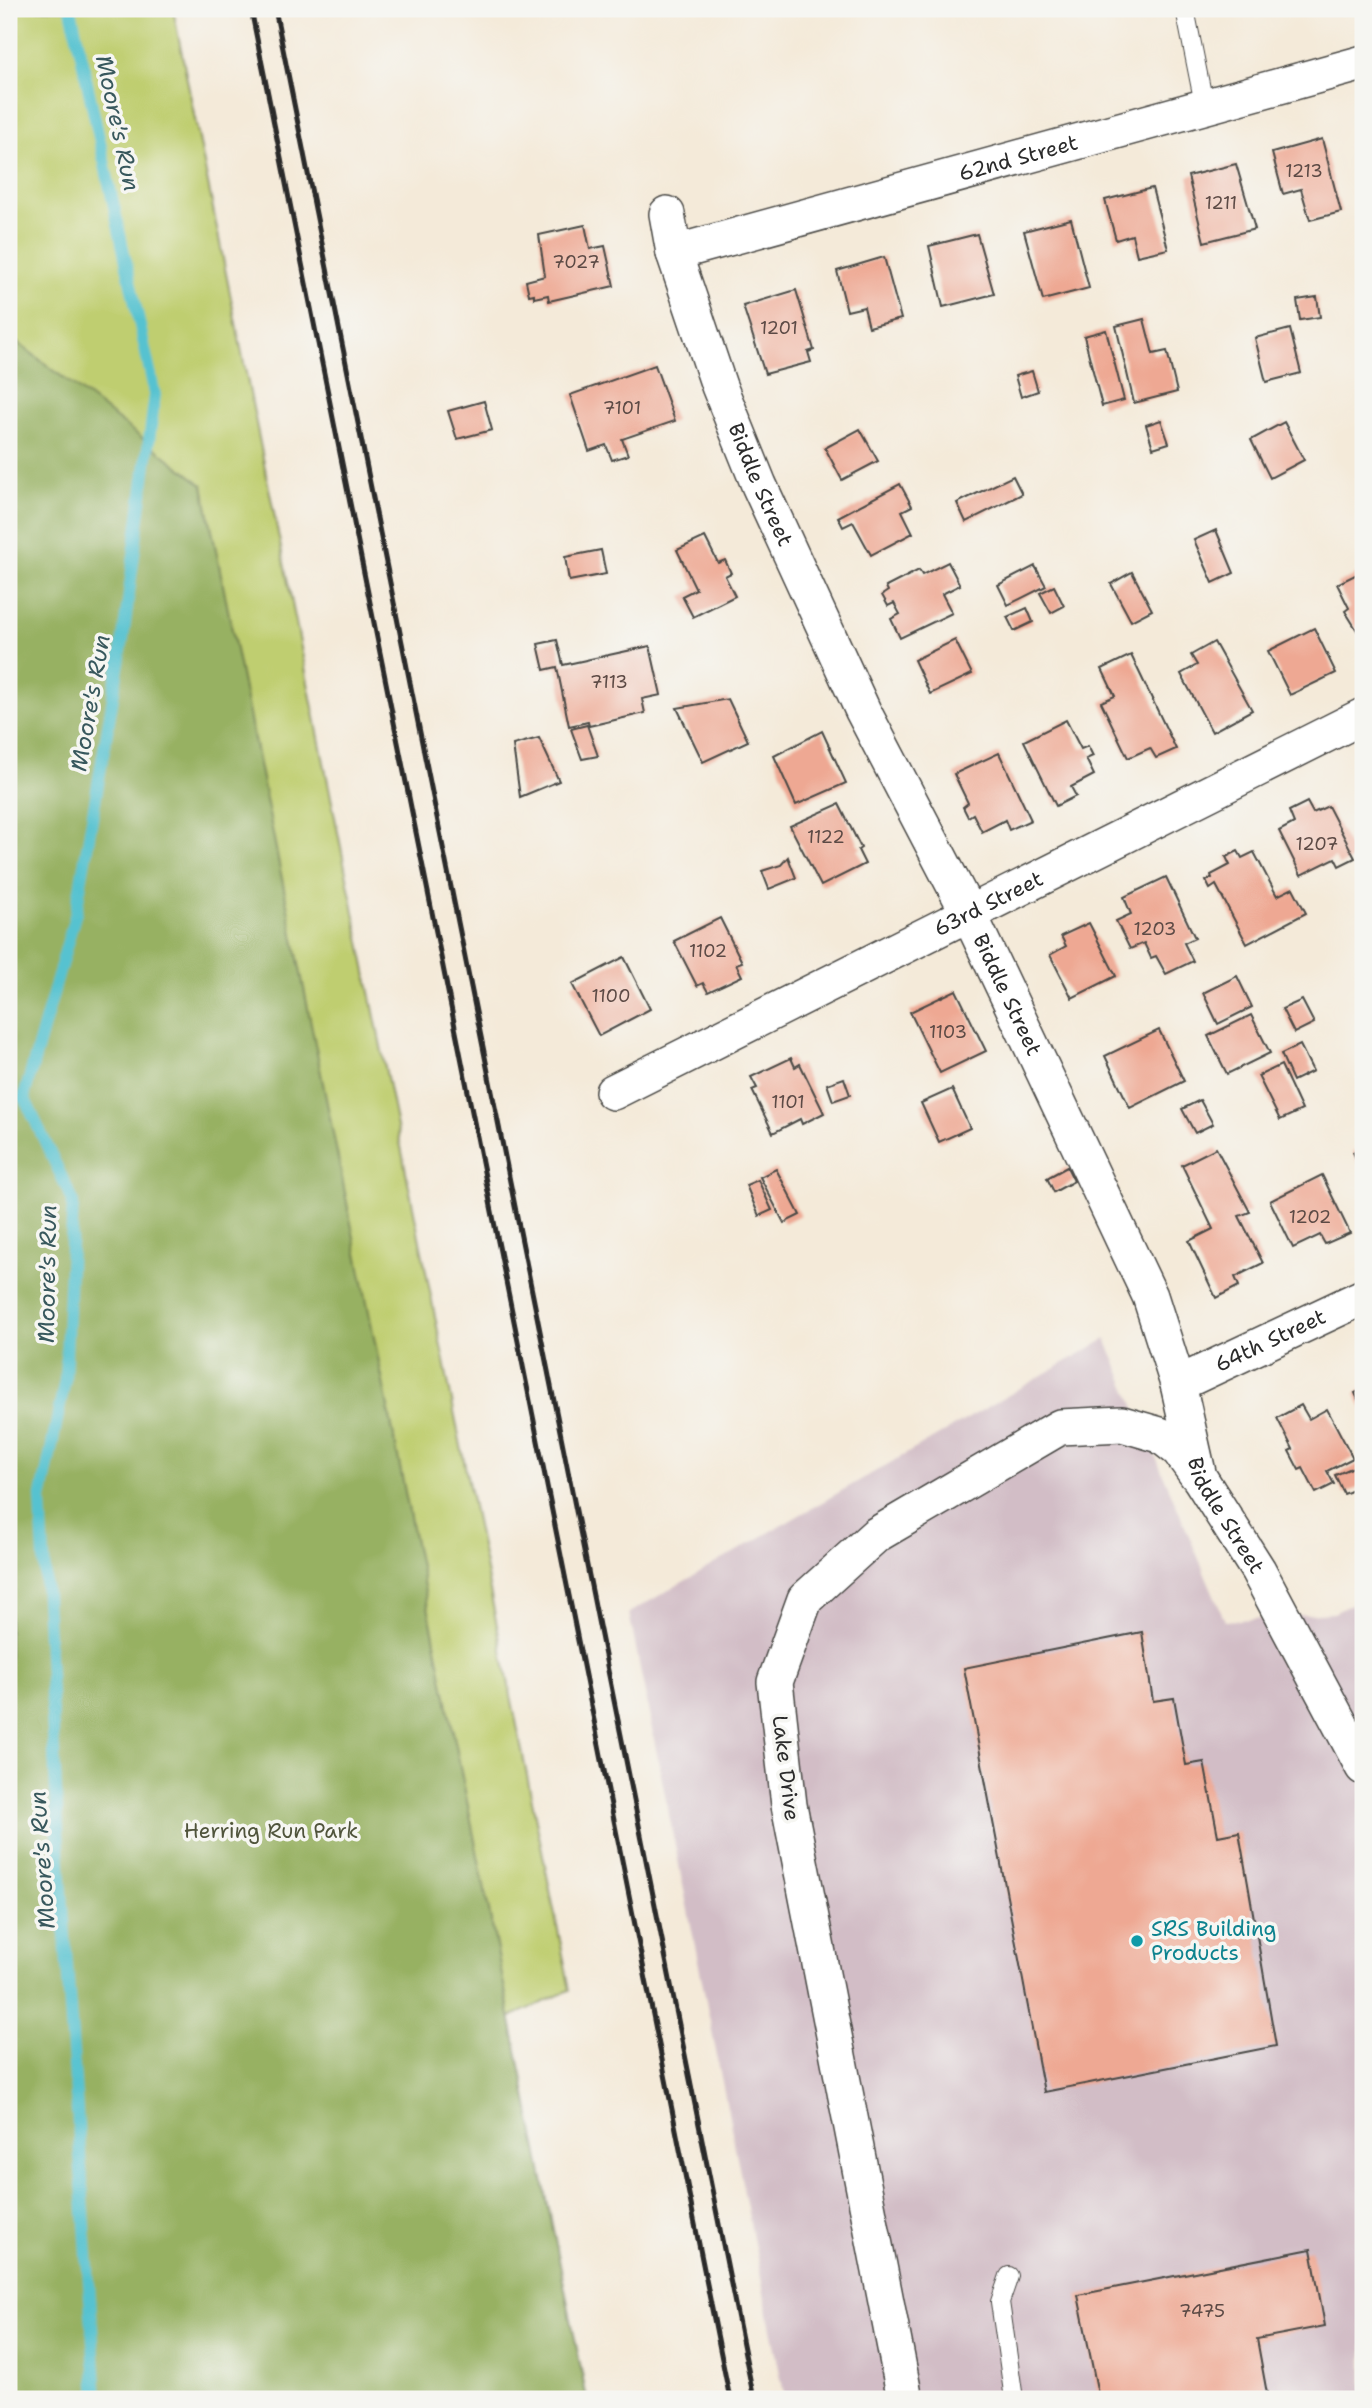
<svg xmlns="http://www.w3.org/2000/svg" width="1372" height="2408" font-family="'Shantell Sans',sans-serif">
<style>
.industrial{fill:#d2bdc6}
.green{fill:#bfce70;stroke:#757c4e;stroke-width:2}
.forest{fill:#97b162;stroke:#616e46;stroke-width:2}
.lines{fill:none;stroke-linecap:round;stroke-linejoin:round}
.stream{stroke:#56c2d0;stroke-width:12}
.building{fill:#eea893}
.service-casing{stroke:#494845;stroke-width:20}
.minor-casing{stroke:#494845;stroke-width:38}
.service{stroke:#fff;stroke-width:18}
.minor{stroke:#fff;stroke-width:35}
.rail{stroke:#2b2b2b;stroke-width:5}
.culture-dot{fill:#0f9aa8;stroke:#f6f6f2;stroke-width:2.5}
.labels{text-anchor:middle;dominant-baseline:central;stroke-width:7;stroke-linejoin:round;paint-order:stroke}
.number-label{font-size:18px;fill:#5c4a45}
.street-label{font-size:21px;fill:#2b2b2b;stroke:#f6f6f2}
.park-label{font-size:21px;fill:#50543c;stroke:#f6f6f2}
.culture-label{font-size:21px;fill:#0d838f;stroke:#f6f6f2;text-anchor:start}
.water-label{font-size:23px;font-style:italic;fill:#38585d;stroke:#f6f6f2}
</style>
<rect width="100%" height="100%" fill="#f6f6f2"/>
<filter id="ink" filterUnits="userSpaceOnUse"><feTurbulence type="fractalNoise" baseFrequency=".0143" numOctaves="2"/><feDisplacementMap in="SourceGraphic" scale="14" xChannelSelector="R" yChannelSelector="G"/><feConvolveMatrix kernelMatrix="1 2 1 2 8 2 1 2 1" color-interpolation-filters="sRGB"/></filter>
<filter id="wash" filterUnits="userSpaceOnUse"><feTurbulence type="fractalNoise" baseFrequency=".00686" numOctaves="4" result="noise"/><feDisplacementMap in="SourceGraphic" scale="28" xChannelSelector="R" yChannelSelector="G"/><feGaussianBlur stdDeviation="1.57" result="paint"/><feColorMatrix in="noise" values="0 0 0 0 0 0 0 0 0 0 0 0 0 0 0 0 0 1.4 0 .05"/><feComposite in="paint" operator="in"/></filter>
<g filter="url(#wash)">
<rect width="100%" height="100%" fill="#f4ead9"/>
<path class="industrial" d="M1106,1339L1225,1621L1334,1613L1363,1598V2399H785L629,1613Z"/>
<path class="green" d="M9,9H173L570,1990L9,2248Z"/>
<path class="forest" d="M9,336L203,485L587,2399H9Z"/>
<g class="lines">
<path class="stream" d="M71,9L155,395L123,639L76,912L24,1097L73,1201L65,1380L41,1500L59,1849L97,2399"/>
</g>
<g id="blocks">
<g class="building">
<path d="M1322,139L1341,212L1310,220L1301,189L1283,194L1272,153Z"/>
<path d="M1236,164L1255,229L1204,242L1188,176Z"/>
<path d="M1152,188L1168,249L1137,256L1132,235L1116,240L1105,200Z"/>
<path d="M1071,219L1089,288L1043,300L1024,231Z"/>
<path d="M585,225L590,249L605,246L614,286L549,301L548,295L534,298V294L529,295L526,281L545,276L539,235Z"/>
<path d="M977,234L994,294L943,307L929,246Z"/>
<path d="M884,257L901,319L869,327L864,307L847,311L837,271Z"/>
<path d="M796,290L814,350L808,352L811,362L765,374L743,306Z"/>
<path d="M1317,297L1320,317L1300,320L1297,300Z"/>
<path d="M1144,319L1153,354L1167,351L1177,392L1134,403L1116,326Z"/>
<path d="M1290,329L1301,373L1266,382L1255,338Z"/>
<path d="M1106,330L1124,400L1102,406L1084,336Z"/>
<path d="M655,365L675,421L622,439L628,455L612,460L606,445L589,451L570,395Z"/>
<path d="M1032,371L1038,391L1021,397L1015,376Z"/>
<path d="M484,401L492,430L457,439L448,411Z"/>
<path d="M1161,420L1169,443L1153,448L1146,425Z"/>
<path d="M1284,422L1304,460L1270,478L1251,440Z"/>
<path d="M860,429L878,461L842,480L825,448Z"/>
<path d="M1013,476L1022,494L966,522L957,503Z"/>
<path d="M900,484L912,506L902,511L913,533L871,555L853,522L843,527L838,517Z"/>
<path d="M1216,530L1234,573L1213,583L1194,540Z"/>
<path d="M705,537L718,563L725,560L731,573L725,576L735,596L693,617L682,596L696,589L677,550Z"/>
<path d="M601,550L606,574L569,581L565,557Z"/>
<path d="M948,562L960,585L942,594L952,613L900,638L891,619L900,614L894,603L888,606L882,595L888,591L886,587L919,570L922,575Z"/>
<path d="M1035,566L1046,586L1008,605L998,585Z"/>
<path d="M1363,571V640L1345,611L1349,608L1337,584Z"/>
<path d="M1132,572L1152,610L1131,621L1111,584Z"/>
<path d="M1054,586L1064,606L1051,613L1040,593Z"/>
<path d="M1027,608L1033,622L1014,631L1007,617Z"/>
<path d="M1314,628L1336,673L1290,695L1268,651Z"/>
<path d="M557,640L563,665L650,646L661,695L642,699L645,713L589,726L588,722L569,726L557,667L544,670L538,644Z"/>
<path d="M955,640L972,674L930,694L914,660Z"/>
<path d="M1214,642L1252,710L1212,732L1181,674L1197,665L1191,655Z"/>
<path d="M1131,655L1176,749L1156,758L1150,748L1128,758L1101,702L1115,696L1102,669Z"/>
<path d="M728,699L748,741L703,762L677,708Z"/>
<path d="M1066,720L1081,749L1088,746L1093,756L1086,759L1094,775L1071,787L1076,796L1056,806L1024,741Z"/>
<path d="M587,725L598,756L582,759L571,729Z"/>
<path d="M822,731L846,783L796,805L774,756Z"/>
<path d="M539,738L559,781L520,797L513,745Z"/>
<path d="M999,753L1031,820L1009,830L1005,820L982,832L973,814L968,817L963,807L968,803L954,774Z"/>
<path d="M1307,802L1313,813L1328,806L1355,858L1339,866L1335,858L1301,875L1279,831L1294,823L1289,811Z"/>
<path d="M839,804L861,848L858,850L865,864L821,886L790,826Z"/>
<path d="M1238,851L1242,858L1254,852L1277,896L1293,888L1306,913L1247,944L1216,885L1210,889L1206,881L1212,878L1211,875L1230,865L1226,857Z"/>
<path d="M788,857L796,878L769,889L762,871L781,865Z"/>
<path d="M1166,877L1195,938L1184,943L1193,961L1166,974L1156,956L1151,958L1144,943L1130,949L1116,921L1131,914L1124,897Z"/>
<path d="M720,918L742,962L736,964L742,976L708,992L703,983L697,986L674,941Z"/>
<path d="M1089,923L1116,976L1072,998L1050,955L1066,946L1061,936Z"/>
<path d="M624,957L650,1009L599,1036L572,984Z"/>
<path d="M1237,976L1252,1007L1218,1024L1203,993Z"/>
<path d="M956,990L986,1051L940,1073L910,1012Z"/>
<path d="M1302,1000L1314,1023L1294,1033L1282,1009Z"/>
<path d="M1251,1015L1270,1053L1227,1074L1208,1036Z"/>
<path d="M1159,1030L1184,1081L1130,1108L1105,1056Z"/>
<path d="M1300,1045L1313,1071L1293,1081L1281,1054Z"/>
<path d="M791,1058L795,1067L800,1064L824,1113L802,1124L800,1119L773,1133L752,1090L757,1088L751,1077Z"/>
<path d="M1281,1065L1302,1110L1280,1120L1258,1076Z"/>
<path d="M844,1078L850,1095L833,1101L827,1084Z"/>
<path d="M952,1089L970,1128L939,1142L921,1103Z"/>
<path d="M1200,1100L1213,1124L1195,1133L1182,1109Z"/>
<path d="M1363,1147V1174L1353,1152Z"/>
<path d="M1216,1148L1250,1212L1239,1216L1263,1263L1235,1277L1239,1286L1216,1298L1189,1241L1213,1229L1182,1165Z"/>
<path d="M1067,1167L1074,1181L1054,1192L1047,1178Z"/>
<path d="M776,1169L800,1215L784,1223L760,1177Z"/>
<path d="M1322,1175L1350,1233L1325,1244L1320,1235L1293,1248L1270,1201Z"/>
<path d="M758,1180L772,1210L759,1216L746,1185Z"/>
<path d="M1363,1389V1410L1355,1393Z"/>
<path d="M1301,1405L1309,1419L1327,1409L1353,1458L1327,1471L1334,1484L1316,1493L1303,1468L1299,1470L1289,1451L1293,1449L1277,1418Z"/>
<path d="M1363,1463V1486L1344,1494L1335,1475Z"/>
<path d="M1142,1632L1153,1701L1174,1698L1186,1765L1204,1762L1218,1836L1239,1832L1276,2046L1044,2092L964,1668Z"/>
<path d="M1311,2249L1325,2326L1257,2339L1268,2399H1099L1078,2295Z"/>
</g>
</g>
</g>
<g filter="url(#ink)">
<use href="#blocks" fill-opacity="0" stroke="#494845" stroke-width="2"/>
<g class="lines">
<g class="service-casing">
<g id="service">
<path d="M1185,9L1204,104"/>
<path d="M1009,2276L1000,2302L1014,2399"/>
</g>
</g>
<g class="minor-casing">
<g id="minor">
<path id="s1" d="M667,214L674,253L719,386L759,485L863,711L968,912L1150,1296L1178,1384L1199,1477L1258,1570L1363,1767"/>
<path id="s2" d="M674,253L1363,63"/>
<path id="s3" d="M613,1092L1363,716"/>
<path id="s4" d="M1178,1384L1363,1297"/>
<path d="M905,2399L789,1805L775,1682L805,1599L876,1535L1060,1427L1122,1424L1160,1435L1179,1450L1197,1475"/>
</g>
</g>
<use href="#service" class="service"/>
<use href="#minor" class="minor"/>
<g class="rail">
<path d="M251,9L730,2399"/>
<path d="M275,9L754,2399"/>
</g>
</g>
</g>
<circle class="culture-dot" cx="1137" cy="1941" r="7"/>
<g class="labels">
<g class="number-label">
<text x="1304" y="171">1213</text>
<text x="1221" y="203">1211</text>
<text x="576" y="262">7027</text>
<text x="779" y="328">1201</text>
<text x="622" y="408">7101</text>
<text x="609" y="682">7113</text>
<text x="826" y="837">1122</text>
<text x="1317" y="844">1207</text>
<text x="1155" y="929">1203</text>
<text x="708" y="951">1102</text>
<text x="611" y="996">1100</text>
<text x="948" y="1032">1103</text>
<text x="788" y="1102">1101</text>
<text x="1310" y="1217">1202</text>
<text x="1202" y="2311">7475</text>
</g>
<g class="street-label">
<text stroke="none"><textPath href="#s2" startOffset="357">62nd Street</textPath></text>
<text stroke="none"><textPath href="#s1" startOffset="287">Biddle Street</textPath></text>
<text stroke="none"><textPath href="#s3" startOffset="420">63rd Street</textPath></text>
<text stroke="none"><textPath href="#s1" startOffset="854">Biddle Street</textPath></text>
<text stroke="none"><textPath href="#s4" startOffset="102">64th Street</textPath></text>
<text stroke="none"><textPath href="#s1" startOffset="1421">Biddle Street</textPath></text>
<text transform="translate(786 1768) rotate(83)">Lake Drive</text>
</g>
<g class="park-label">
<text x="271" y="1831">Herring Run Park</text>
</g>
<g class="culture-label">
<text x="1151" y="1929">SRS Building<tspan x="1151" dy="24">Products</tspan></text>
</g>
<g class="water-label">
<text transform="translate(118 123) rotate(78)">Moore's Run</text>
<text transform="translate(90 703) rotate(-80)">Moore's Run</text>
<text transform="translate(47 1274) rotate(-89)">Moore's Run</text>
<text transform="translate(42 1860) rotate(-94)">Moore's Run</text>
</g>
</g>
<rect width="1372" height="2408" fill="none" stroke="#f6f6f2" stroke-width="35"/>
</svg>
